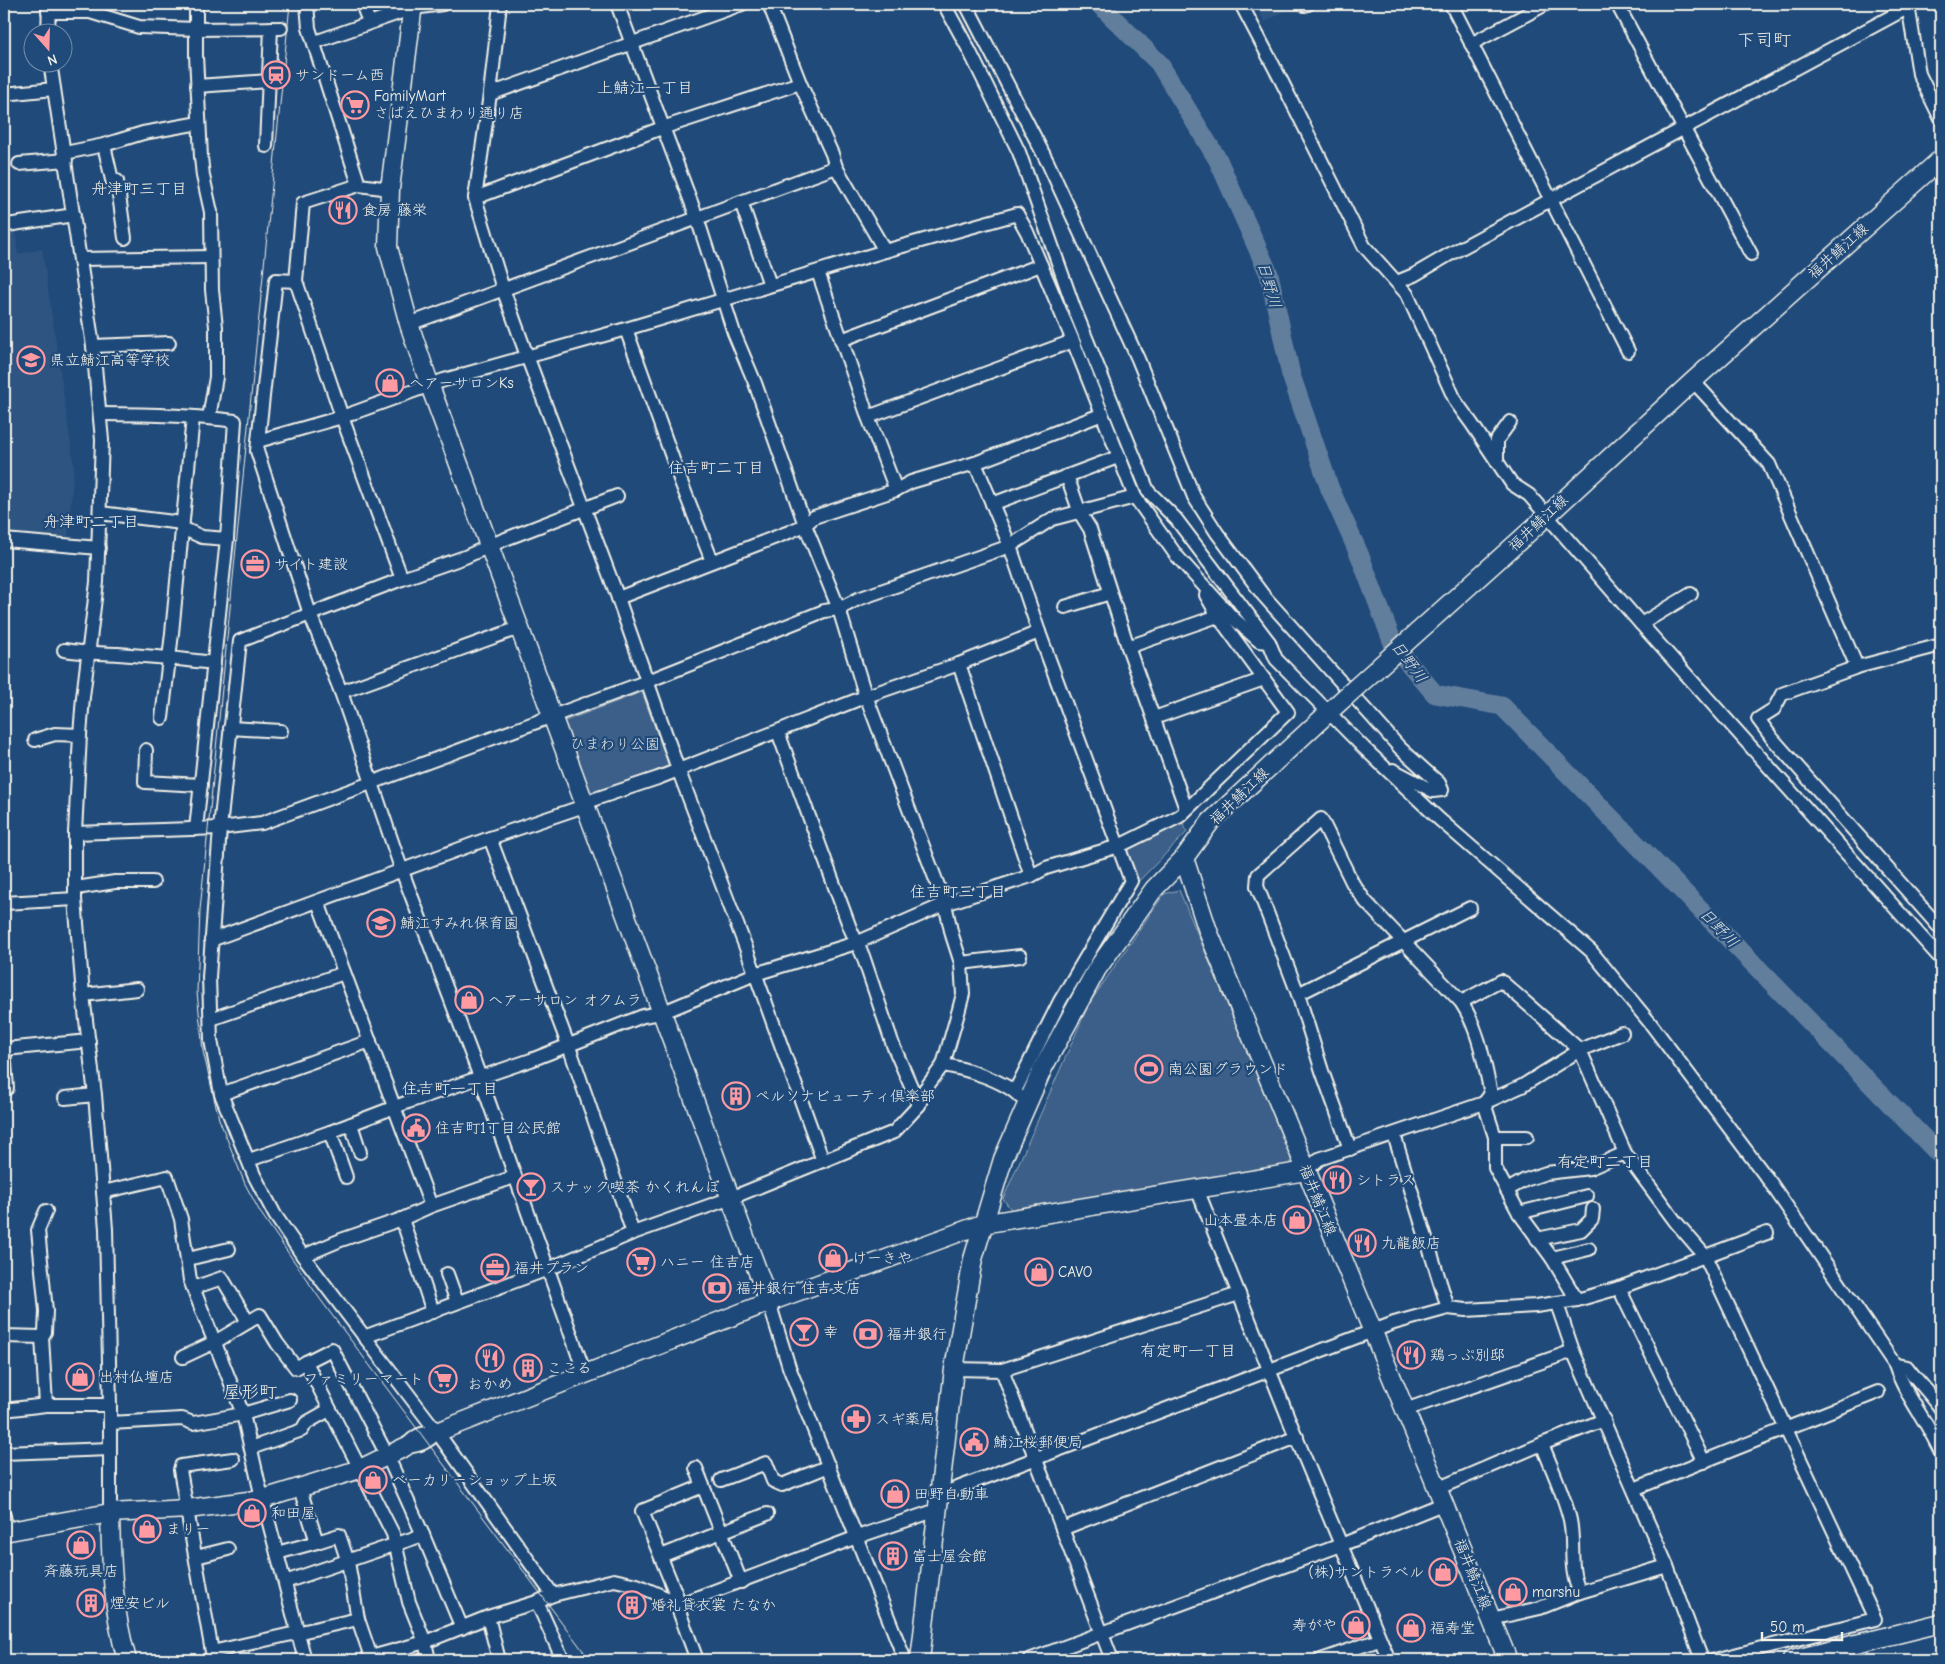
<svg xmlns="http://www.w3.org/2000/svg" width="1945" height="1664" font-family="'Comic Neue','Klee One',sans-serif">
<style>
.built{fill:#2d5581}
.green{fill:#3a5f88;stroke:#97a8b8}
.lines{fill:none;stroke-linecap:round;stroke-linejoin:round}
.river{stroke:#627e9d;stroke-width:19}
.street-casing{stroke:#f4f1e8;stroke-width:16}
.secondary-casing{stroke:#f4f1e8;stroke-width:21}
.street{stroke:#1f4a7a;stroke-width:12}
.secondary{stroke:#1f4a7a;stroke-width:18}
.tram{stroke:#f4f1e8;stroke-width:1}
.secondary-bridge-casing{stroke:#f4f1e8;stroke-width:21;stroke-linecap:butt}
.secondary-bridge{stroke:#1f4a7a;stroke-width:18}
.labels{text-anchor:middle;dominant-baseline:central;stroke-width:4.5;stroke-linejoin:round;paint-order:stroke}
.poi-label{font-size:15px;fill:#f4f1e8;stroke:#1f4a7a;text-anchor:start}
.street-label{font-size:15px;fill:#f4f1e8;stroke:#1f4a7a}
.park-label{font-size:15px;fill:#e1e2de;stroke:#1f4a7a}
.neighbourhood-label{font-size:16px;fill:#f4f1e8;stroke:#1f4a7a}
.water-label{font-size:16px;font-style:italic;fill:#dee0dd;stroke:#1f4a7a}
.quarter-label{font-size:18px;fill:#f4f1e8;stroke:#1f4a7a}
</style>
<rect width="100%" height="100%" fill="#1f4a7a"/>
<filter id="ink" filterUnits="userSpaceOnUse"><feTurbulence type="fractalNoise" baseFrequency=".02" numOctaves="2"/><feDisplacementMap in="SourceGraphic" scale="10" xChannelSelector="R" yChannelSelector="G"/><feConvolveMatrix kernelMatrix="1 2 1 2 8 2 1 2 1" color-interpolation-filters="sRGB"/></filter>
<g filter="url(#ink)">
<g class="built">
<path d="M1255,4H1298L1265,22Z"/>
<path d="M4,228L15,230L18,254L42,249L74,465L68,537L4,532Z"/>
</g>
<g class="green">
<path d="M642,692L669,766L589,795L562,722Z"/>
<path d="M1181,818L1187,832L1135,885L1121,847Z"/>
<path d="M1179,890L1292,1158L1284,1173L1013,1212L1003,1199L1089,1004L1164,894Z"/>
</g>
<g class="lines">
<path class="river" d="M1099,4L1159,63L1218,160L1269,274L1291,375L1330,489L1360,556L1394,646L1435,694L1502,706L1941,1156"/>
<g class="street-casing">
<g id="street">
<path d="M196,4V55L201,157L203,176L211,212L212,290L216,327V377L209,418"/>
<path d="M307,4L309,28L359,185L303,203L296,281L342,417L402,579"/>
<path d="M362,4L369,22"/>
<path d="M500,4L490,94L475,198L503,289L527,356L618,598L678,769L746,948L823,1161"/>
<path d="M769,4L800,83L832,154L836,167L885,251"/>
<path d="M944,4L969,50L1019,152L1074,308L1148,491L1176,519L1269,642L1276,659L1364,748L1439,819L1591,951L1651,1024L1770,1182L1895,1365C1905,1396 1928,1422 1941,1453"/>
<path d="M966,4L1048,163L1138,359L1194,497L1217,533L1263,595L1400,748L1439,783L1442,790L1433,791L1393,770"/>
<path d="M1241,4L1281,80L1364,246L1407,294L1456,402L1472,424L1512,484L1529,495L1641,624L1941,959"/>
<path d="M1451,4L1628,351"/>
<path d="M1617,4L1751,254"/>
<path d="M1908,4L1919,74L1941,119"/>
<path d="M1305,5L1308,4"/>
<path d="M48,12H90L139,27L197,29L281,28"/>
<path d="M48,32L49,5"/>
<path d="M315,42L413,8L443,4"/>
<path d="M1471,44L1546,4"/>
<path d="M50,62L93,346L102,440L97,582L83,697L80,735L75,833V899L83,995L95,1095L106,1229L110,1405V1513"/>
<path d="M197,86L269,81"/>
<path d="M4,94L54,89"/>
<path d="M490,94L742,4"/>
<path d="M104,145L112,180L117,181L125,238"/>
<path d="M266,146L271,28"/>
<path d="M65,153L104,145L143,133L199,123"/>
<path d="M19,164L66,160"/>
<path d="M359,185L390,189"/>
<path d="M475,198L662,128L800,83"/>
<path d="M741,202L770,285"/>
<path d="M7,225L74,215"/>
<path d="M80,259L211,257"/>
<path d="M818,272L868,417L896,490"/>
<path d="M1397,282L1414,275L1450,254L1909,7"/>
<path d="M409,324L836,167"/>
<path d="M626,329L681,482L712,561"/>
<path d="M841,340L1041,265"/>
<path d="M93,346L169,343"/>
<path d="M1693,381L1769,464L1857,667"/>
<path d="M101,414C146,414 191,415 235,421L227,539L196,829"/>
<path d="M868,417L1073,341"/>
<path d="M258,441L276,280L296,281"/>
<path d="M1497,462V440L1510,422"/>
<path d="M975,463L1010,546L1039,632L1131,881L1060,1001L1015,1091"/>
<path d="M1067,476L1080,513L1090,529L1128,647L1186,809"/>
<path d="M992,504L1118,457"/>
<path d="M100,513L182,523"/>
<path d="M182,528L202,537L227,539"/>
<path d="M4,540L99,548"/>
<path d="M618,598L789,532L805,525L814,517L896,490L911,482L975,463L1103,414"/>
<path d="M1065,607L1110,593"/>
<path d="M1641,624L1691,594"/>
<path d="M1941,645L1857,667L1782,694L1774,709L1758,719L1772,738L1941,929"/>
<path d="M1128,647L1218,616"/>
<path d="M64,650C82,653 100,653 118,654C150,656 182,659 214,663"/>
<path d="M959,664L1031,876"/>
<path d="M341,692L519,628"/>
<path d="M162,718L172,633L193,417"/>
<path d="M1154,718L1264,679"/>
<path d="M230,728L281,731"/>
<path d="M778,732L850,928L863,956L893,1045L919,1105"/>
<path d="M35,740L55,734L80,735"/>
<path d="M146,750L145,782L201,785"/>
<path d="M75,833L220,828L262,823L648,681L824,611L839,609L858,599L1010,546L1052,519L1135,497"/>
<path d="M490,838L572,1055L633,1233"/>
<path d="M76,888L115,882H153"/>
<path d="M318,902L431,1206"/>
<path d="M4,903L75,899"/>
<path d="M211,940L490,838L584,806L595,799L658,778L867,696L959,664L1039,632"/>
<path d="M961,963L1020,956"/>
<path d="M1298,994L1470,908"/>
<path d="M83,995L137,989"/>
<path d="M1461,1002L1501,981L1580,1050L1625,1153L1675,1221L1705,1256L1875,1619L1715,1660"/>
<path d="M211,1019L344,973"/>
<path d="M4,1046L5,1049L89,1041"/>
<path d="M4,1049L7,1088"/>
<path d="M943,1065C964,1068 1006,1081 1020,1097"/>
<path d="M221,1094L370,1041"/>
<path d="M65,1098L95,1095"/>
<path d="M1484,1103L1495,1137V1168L1519,1213L1552,1258L1577,1300"/>
<path d="M351,1124L360,1152"/>
<path d="M330,1132L346,1177"/>
<path d="M1394,1135L1448,1308"/>
<path d="M1495,1137H1527"/>
<path d="M1350,1149L1322,1071L1298,994L1257,886L1258,875L1321,819L1353,884L1366,902L1461,1002C1479,1029 1484,1062 1491,1094L1484,1103"/>
<path d="M249,1160L330,1132L408,1102L531,1060L643,1016L661,1013L755,974L856,943L945,904L1031,876L1046,868L1119,846L1180,816L1288,712L1218,616L1206,595"/>
<path d="M1306,1171L1319,1159L1484,1103L1522,1086L1580,1050L1622,1033"/>
<path d="M1197,1189L1294,1432L1389,1660"/>
<path d="M1507,1190L1525,1180L1546,1173L1590,1168L1625,1153"/>
<path d="M103,1192L167,1177L181,1219L190,1280L243,1414L259,1485L305,1660"/>
<path d="M46,1211L38,1230L46,1311L45,1332L42,1337L46,1405"/>
<path d="M1519,1213L1587,1196"/>
<path d="M402,1219L433,1312"/>
<path d="M1537,1239L1581,1230L1592,1219L1593,1209"/>
<path d="M303,1256L341,1240L402,1219L431,1206L514,1177"/>
<path d="M1552,1258L1589,1249"/>
<path d="M188,1259L229,1249"/>
<path d="M447,1274L457,1302"/>
<path d="M193,1288L222,1278L248,1322"/>
<path d="M1619,1288L1704,1462"/>
<path d="M769,1302L789,1367L905,1660"/>
<path d="M1557,1304L1573,1351L1667,1566L1702,1660"/>
<path d="M4,1336L42,1337"/>
<path d="M364,1337L548,1269L633,1233L731,1198L894,1132L919,1105L925,1089L943,1065L958,1013L963,994L961,963L952,935L945,904L863,688L839,609L805,525L755,383L734,333L697,218L617,4"/>
<path d="M183,1357L215,1342L260,1315L277,1343L296,1368L306,1362L393,1534L409,1602L425,1642L371,1657L358,1619L348,1562L339,1535L317,1542L300,1489"/>
<path d="M306,1362L332,1349L388,1457L423,1535"/>
<path d="M1895,1365L1907,1367C1918,1382 1931,1394 1941,1409"/>
<path d="M954,1369L1002,1370L1112,1660"/>
<path d="M1002,1370L1239,1294"/>
<path d="M585,1374L480,1077L402,871L341,692L310,614L257,451L258,441L342,417L444,380L626,329L885,251L1017,214L1027,232L1073,341L1135,497L1176,555L1232,617L1259,641L1269,642"/>
<path d="M4,1410L46,1405H110"/>
<path d="M1405,1410L1573,1351"/>
<path d="M110,1423L182,1419L193,1423L243,1414L290,1400"/>
<path d="M1542,1444C1552,1469 1564,1494 1570,1520C1575,1544 1568,1570 1580,1592"/>
<path d="M405,1447C414,1436 423,1431 437,1432"/>
<path d="M405,1447C419,1446 428,1443 437,1432"/>
<path d="M251,1448L302,1430L306,1423L329,1410"/>
<path d="M4,1453L110,1449"/>
<path d="M233,1459L181,1466L180,1470L212,1652L358,1619"/>
<path d="M696,1468L741,1582"/>
<path d="M721,1480L766,1463L773,1481L782,1485L829,1466"/>
<path d="M1439,1488L1542,1444L1604,1420"/>
<path d="M1634,1489L1878,1392"/>
<path d="M939,1495L1394,1323L1448,1308L1466,1310L1536,1306L1577,1300L1619,1288L1767,1233"/>
<path d="M4,1516L7,1532"/>
<path d="M1062,1529L1297,1437"/>
<path d="M277,1553L317,1542"/>
<path d="M661,1556L767,1514"/>
<path d="M196,1557L228,1549"/>
<path d="M285,1582L423,1535L462,1628"/>
<path d="M553,1595L437,1432L303,1256L275,1215L254,1175L221,1094L211,1040L209,977L220,828L240,641L402,579L465,557L503,540L617,496"/>
<path d="M537,1602L563,1660"/>
<path d="M676,1603L697,1660"/>
<path d="M680,1604L642,1511L703,1486"/>
<path d="M488,1617L499,1660"/>
<path d="M1491,1619L1540,1608L1580,1592L1667,1566"/>
<path d="M429,1660L425,1642L488,1617L537,1602L553,1595L614,1580L637,1585L680,1604L857,1537L937,1510"/>
<path d="M1029,1660L1341,1545L1445,1503"/>
<path d="M1321,1660L1379,1640"/>
</g>
</g>
<g class="secondary-casing">
<g id="secondary">
<path d="M413,4L390,189L388,247L409,324L430,386L769,1302"/>
<path d="M1539,523L1693,381L1941,159"/>
<path d="M1184,858L1208,931L1508,1660"/>
<path d="M437,1432L769,1302L982,1224L1306,1171"/>
<path d="M110,1513C111,1563 113,1612 127,1660"/>
<path d="M4,1532L110,1513L188,1509L263,1499L360,1469L405,1447"/>
<path d="M920,1660L954,1369L973,1259L1003,1159L1043,1068L1097,969L1154,889L1184,858L1211,821L1342,700"/>
<path d="M1792,1660L1941,1623"/>
</g>
</g>
<use href="#street" class="street"/>
<use href="#secondary" class="secondary"/>
<path class="tram" d="M290,4L200,910L197,992L203,1051L219,1119L245,1184L260,1212L320,1299L590,1660"/>
<g class="secondary-bridge-casing">
<path id="secondary-bridge" d="M1342,700L1539,523"/>
</g>
<use href="#secondary-bridge" class="secondary-bridge"/>
</g>
</g>
<defs>
<g id="station-ring" transform="scale(1.4375)"><circle r="9.5" fill="#1f4a7a" stroke="#ff9aa2" stroke-width="1.5"/><path d="M-3-6H3Q5-6 5-4V2Q5 4 3 4L4.5 6H3L1.5 4h-3L-3 6H-4.5L-3 4Q-5 4-5 2V-4Q-5-6-3-6ZM-3.5-4v3h7v-3ZM-3.5 1v1.5H-2V1ZM2 1v1.5H3.5V1Z" fill="#ff9aa2"/></g>
<g id="supermarket-ring" transform="scale(1.4375)"><circle r="9.5" fill="#1f4a7a" stroke="#ff9aa2" stroke-width="1.5"/><path d="M-6-5.5h2.5l.6 2H6L4.5 2H-2.5L-4.4-4H-6ZM-1.5 3.2a1.3 1.3 0 1 0 .1 0ZM3 3.2a1.3 1.3 0 1 0 .1 0Z" fill="#ff9aa2"/></g>
<g id="restaurant-ring" transform="scale(1.4375)"><circle r="9.5" fill="#1f4a7a" stroke="#ff9aa2" stroke-width="1.5"/><path d="M-5-6h1v4h1v-4h1v4h1v-4h1v5L-1.5 .5V6h-2V.5L-5-1ZM5-6V6H3V1.5H1.5Q1.5-4 5-6Z" fill="#ff9aa2"/></g>
<g id="school-ring" transform="scale(1.4375)"><circle r="9.5" fill="#1f4a7a" stroke="#ff9aa2" stroke-width="1.5"/><path d="M0-5L7-2L0 1L-7-2ZM-4 1L0 2.5L4 1V4Q0 6-4 4Z" fill="#ff9aa2"/></g>
<g id="shop-ring" transform="scale(1.4375)"><circle r="9.5" fill="#1f4a7a" stroke="#ff9aa2" stroke-width="1.5"/><path d="M-5-2.5h2.3a2.7 3.5 0 0 1 5.4 0H5L5.5 6h-11ZM-1.5-2.5h3a1.5 2.3 0 0 0-3 0Z" fill="#ff9aa2"/></g>
<g id="office-ring" transform="scale(1.4375)"><circle r="9.5" fill="#1f4a7a" stroke="#ff9aa2" stroke-width="1.5"/><path d="M-6-3h4V-5.5h4V-3h4V5H-6ZM-1-4.5V-3h2v-1.5ZM-6 0V1H6V0Z" fill="#ff9aa2"/></g>
<g id="stadium-ring" transform="scale(1.4375)"><circle r="9.5" fill="#1f4a7a" stroke="#ff9aa2" stroke-width="1.5"/><path d="M0-5a6.5 5 0 1 0 0 10a6.5 5 0 1 0 0-10ZM-3.5-1.8h7v3.6h-7Z" fill="#ff9aa2"/></g>
<g id="building-ring" transform="scale(1.4375)"><circle r="9.5" fill="#1f4a7a" stroke="#ff9aa2" stroke-width="1.5"/><path d="M-4-6H4V6H1V3H-1V6H-4ZM-2.5-4.3h1.7v1.8h-1.7ZM.8-4.3h1.7v1.8H.8ZM-2.5-1h1.7V.8h-1.7ZM.8-1h1.7V.8H.8Z" fill="#ff9aa2"/></g>
<g id="civic-ring" transform="scale(1.4375)"><circle r="9.5" fill="#1f4a7a" stroke="#ff9aa2" stroke-width="1.5"/><path d="M-.6-6.5H3V-4.5H.6V-3L4-1V1h2V6H-6V1h2V-1L-.6-3ZM-1.2 2.5V6h2.4V2.5Z" fill="#ff9aa2"/></g>
<g id="bar-ring" transform="scale(1.4375)"><circle r="9.5" fill="#1f4a7a" stroke="#ff9aa2" stroke-width="1.5"/><path d="M-6-5H6L.8 .8V4.5H3.5V6h-7V4.5H-.8V.8Z" fill="#ff9aa2"/></g>
<g id="bank-ring" transform="scale(1.4375)"><circle r="9.5" fill="#1f4a7a" stroke="#ff9aa2" stroke-width="1.5"/><path d="M-6-4H6V4H-6ZM0-2.3a2.3 2.3 0 1 0 0 4.6a2.3 2.3 0 1 0 0-4.6Z" fill="#ff9aa2"/></g>
<g id="pharmacy-ring" transform="scale(1.4375)"><circle r="9.5" fill="#1f4a7a" stroke="#ff9aa2" stroke-width="1.5"/><path d="M-2-6h4v4h4v4h-4v4h-4v-4h-4v-4h4Z" fill="#ff9aa2"/></g>
</defs>
<g fill-rule="evenodd">
<use href="#station-ring" x="276" y="75"/>
<use href="#supermarket-ring" x="355" y="105"/>
<use href="#restaurant-ring" x="343" y="210"/>
<use href="#school-ring" x="31" y="360"/>
<use href="#shop-ring" x="390" y="383"/>
<use href="#office-ring" x="255" y="564"/>
<use href="#school-ring" x="381" y="923"/>
<use href="#shop-ring" x="469" y="1000"/>
<use href="#stadium-ring" x="1149" y="1069"/>
<use href="#building-ring" x="736" y="1096"/>
<use href="#civic-ring" x="416" y="1128"/>
<use href="#restaurant-ring" x="1337" y="1180"/>
<use href="#bar-ring" x="531" y="1187"/>
<use href="#shop-ring" x="1297" y="1220"/>
<use href="#restaurant-ring" x="1362" y="1243"/>
<use href="#shop-ring" x="833" y="1258"/>
<use href="#supermarket-ring" x="641" y="1262"/>
<use href="#office-ring" x="495" y="1268"/>
<use href="#shop-ring" x="1039" y="1272"/>
<use href="#bank-ring" x="717" y="1288"/>
<use href="#bar-ring" x="804" y="1332"/>
<use href="#bank-ring" x="868" y="1334"/>
<use href="#restaurant-ring" x="1411" y="1355"/>
<use href="#restaurant-ring" x="490" y="1358"/>
<use href="#building-ring" x="528" y="1368"/>
<use href="#shop-ring" x="80" y="1377"/>
<use href="#supermarket-ring" x="443" y="1379"/>
<use href="#pharmacy-ring" x="856" y="1419"/>
<use href="#civic-ring" x="974" y="1442"/>
<use href="#shop-ring" x="373" y="1480"/>
<use href="#shop-ring" x="895" y="1494"/>
<use href="#shop-ring" x="252" y="1513"/>
<use href="#shop-ring" x="147" y="1529"/>
<use href="#shop-ring" x="81" y="1545"/>
<use href="#building-ring" x="893" y="1556"/>
<use href="#shop-ring" x="1443" y="1572"/>
<use href="#shop-ring" x="1513" y="1592"/>
<use href="#building-ring" x="91" y="1603"/>
<use href="#building-ring" x="632" y="1605"/>
<use href="#shop-ring" x="1356" y="1625"/>
<use href="#shop-ring" x="1411" y="1628"/>
</g>
<g class="labels">
<g class="poi-label">
<text x="295" y="75">サンドーム西</text>
<text x="374" y="96">FamilyMart<tspan x="374" dy="17">さばえひまわり通り店</tspan></text>
<text x="362" y="210">食房 藤栄</text>
<text x="50" y="360">県立鯖江高等学校</text>
<text x="409" y="383">ヘアーサロンKs</text>
<text x="274" y="564">サイト建設</text>
<text x="400" y="923">鯖江すみれ保育園</text>
<text x="488" y="1000">ヘアーサロン オクムラ</text>
<text x="1168" y="1069">南公園グラウンド</text>
<text x="755" y="1096">ペルソナビューティ倶楽部</text>
<text x="435" y="1128">住吉町1丁目公民館</text>
<text x="1356" y="1180">シトラス</text>
<text x="550" y="1187">スナック喫茶 かくれんぼ</text>
<text x="1278" y="1220" text-anchor="end">山本畳本店</text>
<text x="1381" y="1243">九龍飯店</text>
<text x="852" y="1258">けーきや</text>
<text x="660" y="1262">ハニー 住吉店</text>
<text x="514" y="1268">福井プラン</text>
<text x="1058" y="1272">CAVO</text>
<text x="736" y="1288">福井銀行 住吉支店</text>
<text x="823" y="1332">幸</text>
<text x="887" y="1334">福井銀行</text>
<text x="1430" y="1355">鶏っぷ別邸</text>
<text x="547" y="1368">ここる</text>
<text x="99" y="1377">出村仏壇店</text>
<text x="424" y="1379" text-anchor="end">ファミリーマート</text>
<text x="490" y="1384" text-anchor="middle">おかめ</text>
<text x="875" y="1419">スギ薬局</text>
<text x="993" y="1442">鯖江桜郵便局</text>
<text x="392" y="1480">ベーカリーショップ上坂</text>
<text x="914" y="1494">田野自動車</text>
<text x="271" y="1513">和田屋</text>
<text x="166" y="1529">まりー</text>
<text x="912" y="1556">富士屋会館</text>
<text x="81" y="1571" text-anchor="middle">斉藤玩具店</text>
<text x="1424" y="1572" text-anchor="end">(株)サントラベル</text>
<text x="1532" y="1592">marshu</text>
<text x="110" y="1603">煙安ビル</text>
<text x="651" y="1605">婚礼貸衣裳 たなか</text>
<text x="1337" y="1625" text-anchor="end">寿がや</text>
<text x="1430" y="1628">福寿堂</text>
</g>
<g class="street-label">
<text transform="translate(1838 251) rotate(-42)">福井鯖江線</text>
<text transform="translate(1538 523) rotate(-43)">福井鯖江線</text>
<text transform="translate(1239 796) rotate(-44)">福井鯖江線</text>
<text transform="translate(1318 1200) rotate(68)">福井鯖江線</text>
<text transform="translate(1473 1574) rotate(68)">福井鯖江線</text>
</g>
<g class="park-label">
<text x="615" y="744">ひまわり公園</text>
</g>
<g class="neighbourhood-label">
<text x="645" y="88">上鯖江一丁目</text>
<text x="139" y="189">舟津町三丁目</text>
<text x="716" y="468">住吉町二丁目</text>
<text x="91" y="522">舟津町二丁目</text>
<text x="958" y="892">住吉町三丁目</text>
<text x="450" y="1089">住吉町一丁目</text>
<text x="1605" y="1162">有定町二丁目</text>
<text x="1188" y="1351">有定町一丁目</text>
</g>
<g class="water-label">
<text transform="translate(1269 285) rotate(74)">日野川</text>
<text transform="translate(1409 662) rotate(53)">日野川</text>
<text transform="translate(1719 928) rotate(46)">日野川</text>
</g>
<g class="quarter-label">
<text x="1764" y="40">下司町</text>
<text x="250" y="1392">屋形町</text>
</g>
</g>
<rect width="1945" height="1664" fill="none" stroke="#1f4a7a" stroke-width="20"/>
<rect x="10" y="10" width="1925" height="1644" fill="none" stroke="#f4f1e8" stroke-width="2" filter="url(#ink)"/>
<g transform="translate(48 48) rotate(160)"><circle r="24" fill="#1f4a7a" stroke="#748da6"/>
<path d="M0-4L9 19L0 12L-9 19Z" fill="#ff9aa2"/>
<text y="-8" font-size="14" font-weight="bold" text-anchor="middle" fill="#f4f1e8">N</text>
</g>
<path d="M1762 1632v8h80v-8" fill="none" stroke="#f4f1e8" stroke-width="2.5"/>
<text x="1770" y="1632" font-size="15" fill="#f4f1e8" stroke="#1f4a7a" stroke-width="4" paint-order="stroke">50 m</text>
</svg>
